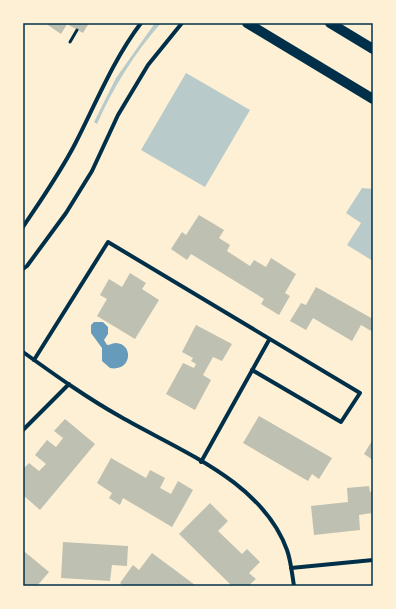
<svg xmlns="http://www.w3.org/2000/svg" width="396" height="609" font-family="'DejaVu Sans',sans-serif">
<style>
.green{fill:#b9caca}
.water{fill:#669bbc}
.building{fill:#bec0b2}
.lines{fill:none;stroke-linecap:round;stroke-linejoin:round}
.service{stroke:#003049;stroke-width:3}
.minor{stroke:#003049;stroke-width:4}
.primary{stroke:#003049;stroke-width:10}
.neatline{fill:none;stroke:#003049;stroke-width:1.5}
</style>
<rect width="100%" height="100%" fill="#fdf0d5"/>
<g class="green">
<path d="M155,23H161C135,52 113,88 97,124L94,122L116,78Z"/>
<path d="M186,73L250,110L205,187L141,150Z"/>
<path d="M362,188L373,189V261L347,245L361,223L346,213Z"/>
</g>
<path class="water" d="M94,322H103L108,327V334L104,340L107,345C110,345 113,343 116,343C134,344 132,372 110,368L102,361V348L91,333V325Z"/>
<g class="building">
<path d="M45,23H89L83,33L67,24L61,34Z"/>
<path d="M199,215L224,230L219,238L230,245L227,251L250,266L254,260L266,267L271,258L296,274L285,293L290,296L279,315L261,304L264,299L191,254L187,260L171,249L182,232L186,235Z"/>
<path d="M130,273L146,283L142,289L159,300L135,339L97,316L107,299L100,295L109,279L122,287Z"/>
<path d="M316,287L373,319V332L361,325L352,341L313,318L306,330L290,321L301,303L306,305Z"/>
<path d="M196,325L232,344L222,361L213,357L203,375L211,380L195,410L166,394L183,363L194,368L196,364L191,361L193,358L182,352Z"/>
<path d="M259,416L332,458L319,479L312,474L308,481L243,443Z"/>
<path d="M65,419L95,444L40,510L23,495V469L29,463L39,471L46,464L35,455L47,440L56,447L63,438L54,431Z"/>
<path d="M373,439V460L364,454Z"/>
<path d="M111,458L146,478L150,470L165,478L160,488L171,494L178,481L193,490L172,527L123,498L120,505L109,498L112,493L97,483Z"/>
<path d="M369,486L370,492L373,491V516L372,513L359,515L360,530L314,535L311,506L348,502L347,488Z"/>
<path d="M210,503L228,521L218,531L242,554L247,549L260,562L249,573L256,579L248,586H232L179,534Z"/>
<path d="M63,542L128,546L127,566L112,565L110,581L61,578Z"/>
<path d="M25,552L49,572L37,586H23V555Z"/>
<path d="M152,553L195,585L194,586H124L120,583L133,565L139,570Z"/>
</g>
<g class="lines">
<path class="service" d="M70,42L77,30"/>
<g class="minor">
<path d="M23,227C41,200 60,173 75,144C96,103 113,60 141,23"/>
<path d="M23,269L27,266L66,213L92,171L118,115L148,65L182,23"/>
<path d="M23,352C55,375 87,398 121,417C180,451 262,481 287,550C291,561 292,574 294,586"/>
<path d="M34,360L108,242L360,393L341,422L252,370"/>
<path d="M23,430L69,384"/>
<path d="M201,462L269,340"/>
<path d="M291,568L373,560"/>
</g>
<g class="primary">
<path d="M247,23L373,99"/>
<path d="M330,23L373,49"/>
</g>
</g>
<rect width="396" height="609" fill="none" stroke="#fdf0d5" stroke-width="48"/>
<rect x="24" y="24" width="348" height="561" class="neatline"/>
</svg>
